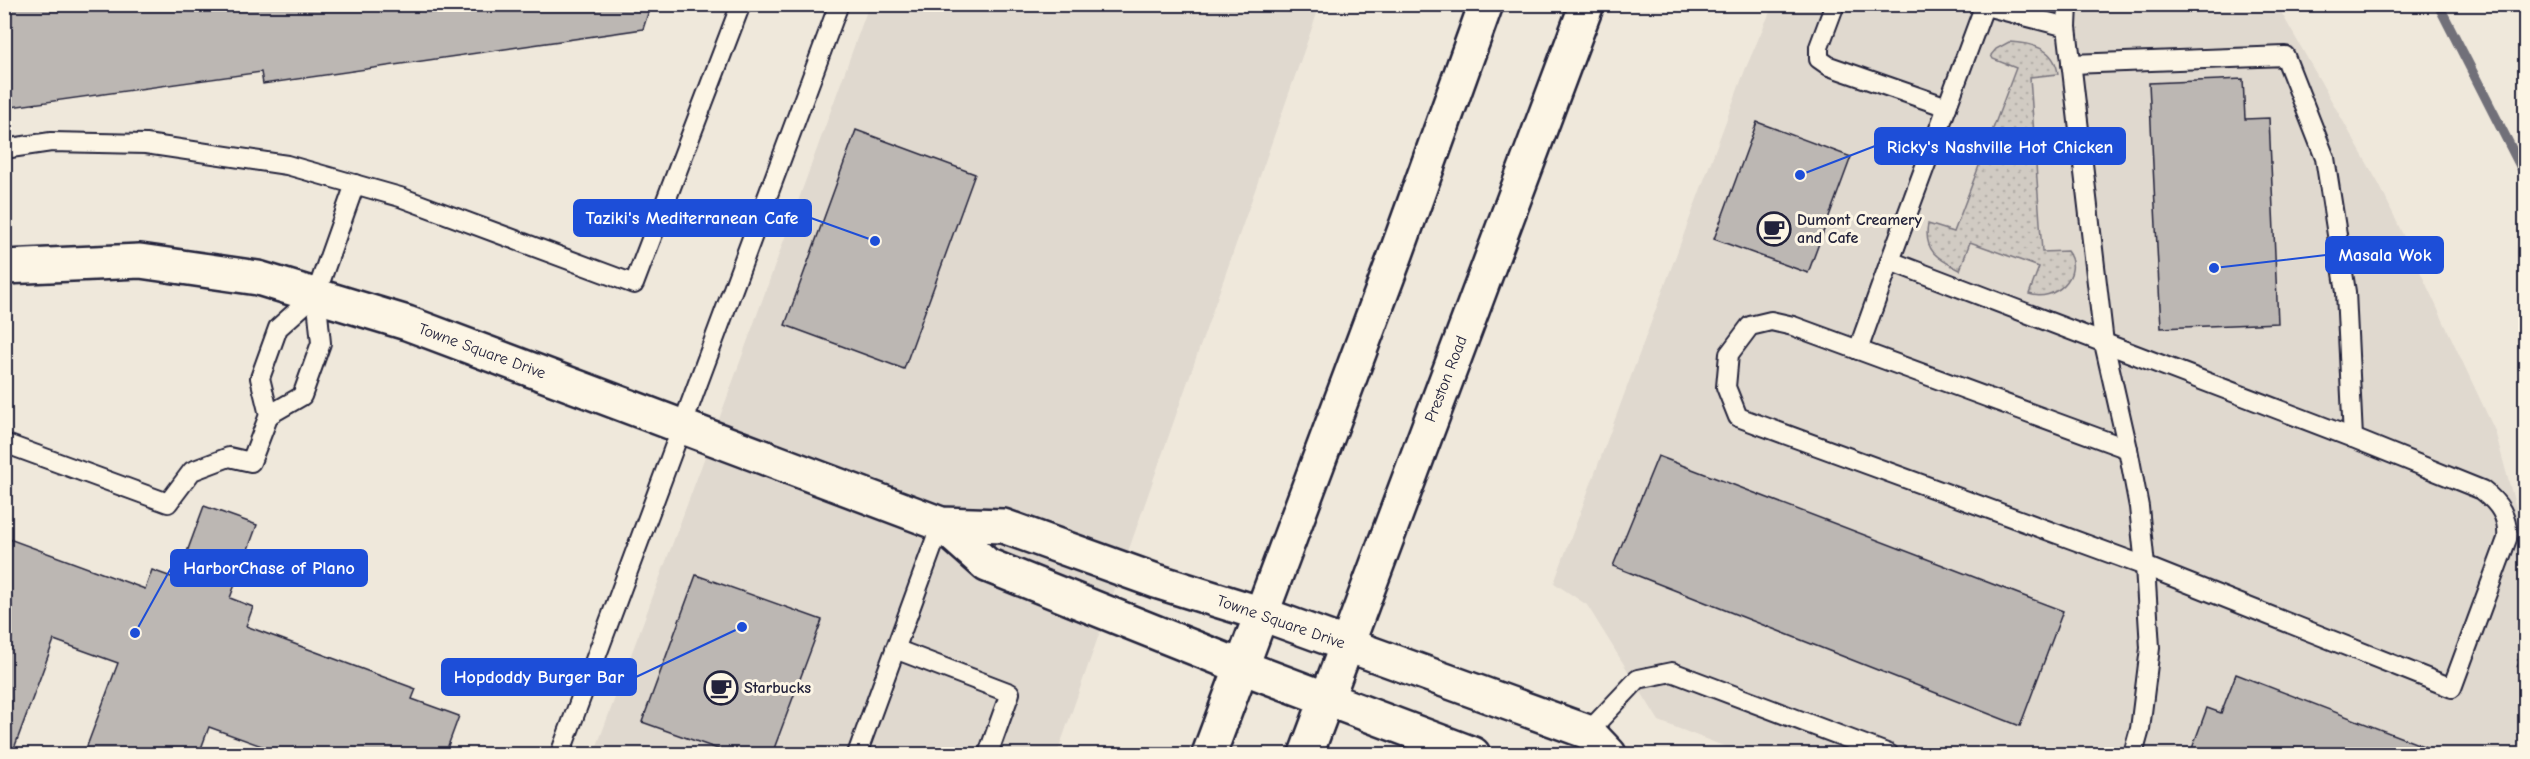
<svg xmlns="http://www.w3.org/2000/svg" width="2530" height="759" font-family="'Comic Neue',sans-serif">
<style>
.built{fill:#e0d9cf}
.grass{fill:url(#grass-dots);stroke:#7a767f;stroke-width:1.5}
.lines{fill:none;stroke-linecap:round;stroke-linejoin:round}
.stream{stroke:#716f79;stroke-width:10}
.building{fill:#bcb7b3;stroke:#22223b;stroke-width:1.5}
.lane-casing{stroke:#22223b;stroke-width:22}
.street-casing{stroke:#22223b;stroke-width:38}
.primary-casing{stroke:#22223b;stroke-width:38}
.path{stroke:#22223b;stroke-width:4;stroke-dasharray:1.5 4.5;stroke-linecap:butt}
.lane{stroke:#fcf5e5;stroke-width:18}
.street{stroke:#fcf5e5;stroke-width:33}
.primary{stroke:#fcf5e5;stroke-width:33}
.labels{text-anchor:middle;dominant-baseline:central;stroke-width:6;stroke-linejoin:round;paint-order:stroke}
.poi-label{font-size:16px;font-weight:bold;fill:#22223b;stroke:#fcf5e5;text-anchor:start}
.street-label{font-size:16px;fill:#22223b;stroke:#fcf5e5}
.leader{fill:none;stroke:#1d4ed8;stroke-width:2}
.callout-dot{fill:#1d4ed8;stroke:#fcf5e5;stroke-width:2}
.callout{fill:#1d4ed8;stroke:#1d4ed8;stroke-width:2}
.callout-label{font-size:18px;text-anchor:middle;font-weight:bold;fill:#fff}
</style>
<defs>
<pattern id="grass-dots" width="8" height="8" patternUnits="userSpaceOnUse" patternTransform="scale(1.5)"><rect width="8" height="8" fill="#d1cbc3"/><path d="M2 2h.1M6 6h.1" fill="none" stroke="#b3aea8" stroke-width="1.8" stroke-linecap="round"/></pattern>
</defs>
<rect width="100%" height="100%" fill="#efe8db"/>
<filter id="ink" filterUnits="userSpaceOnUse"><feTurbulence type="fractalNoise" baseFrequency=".0167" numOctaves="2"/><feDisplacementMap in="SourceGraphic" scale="12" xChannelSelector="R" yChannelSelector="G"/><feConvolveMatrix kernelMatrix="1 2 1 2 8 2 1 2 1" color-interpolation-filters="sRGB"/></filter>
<g filter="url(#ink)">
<g class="built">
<path d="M869,5H1320L1057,754H594L728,395Z"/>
<path d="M1773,5H2277L2380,186L2495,431L2525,541V754H1744L1659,721L1587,605L1554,583L1745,70Z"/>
</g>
<path class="grass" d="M2009,42C2032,43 2055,48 2058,74L2030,77L2042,252L2067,251C2085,275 2054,303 2029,294L2039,267L1970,242L1960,270C1938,259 1923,251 1928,224L1954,232L2016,68L1993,59L1991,55L1996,49Z"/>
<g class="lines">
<path class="stream" d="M2438,4L2526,177"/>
</g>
<g class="building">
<path d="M4,4H651L643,29L263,84L261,72L4,108Z"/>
<path d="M2243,79L2245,119L2269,118L2278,323L2161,328L2149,83Z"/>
<path d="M1757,122L1851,157L1808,273L1714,239Z"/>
<path d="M856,130L975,174L904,369L785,325Z"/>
<path d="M1658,456L2063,611L2020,726L1613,566Z"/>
<path d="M204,506L257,525L230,598L253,607L246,626L416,689L412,699L459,716L445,754H284L209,727L199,754H84L118,663L54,640L12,754H4V537L145,589L152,570L177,579Z"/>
<path d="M696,575L822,620L772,754H732L642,722Z"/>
<path d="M2236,674L2444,754H2190L2207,708L2221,713Z"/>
</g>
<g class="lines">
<g class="lane-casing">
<g id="lane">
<path d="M1835,4L1819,47V59L1829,66L1947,107"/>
<path d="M1978,4L2067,27L2104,343L2128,449L2139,507L2145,566L2150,648L2140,729L2133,754"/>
<path d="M1984,7L1890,261L2353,438L2482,490C2499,503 2509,517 2507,539L2452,688L2145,566L1738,417L1726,387L1729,354L1750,326L1771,321L1793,326L2128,449"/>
<path d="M2067,27L2068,4"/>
<path d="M2071,64L2285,56L2325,158L2346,292L2353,438"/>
<path d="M4,149L51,142L146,144L287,165L400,197L634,284L741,4"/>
<path d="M1858,350L1890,261"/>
<path d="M269,415L302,396L321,343L316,294L355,184"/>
<path d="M4,443L168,503L192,471L229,457L251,462L269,415L260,378L278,328L316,294"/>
<path d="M895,649L1010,693L988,754"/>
<path d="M1588,732L1638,679L1672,672L1889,754"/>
<path d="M560,754L839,4"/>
<path d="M857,754L941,524"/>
</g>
</g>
<g class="street-casing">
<g id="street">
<path d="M4,267L140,261L258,278L407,323L941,524L1003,526L1156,581L1262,614L1588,732L1609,754"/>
<path d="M941,524L987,565L1242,667L1473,754"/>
</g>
</g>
<g class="primary-casing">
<g id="primary">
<path d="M1209,754L1396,254L1486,4"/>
<path d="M1306,754L1587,4"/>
</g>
</g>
<path class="path" d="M2526,643L2517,665L2526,669"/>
<use href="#lane" class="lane"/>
<use href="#street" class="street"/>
<use href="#primary" class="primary"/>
</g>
</g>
<defs>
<g id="cafe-ring" transform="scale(1.725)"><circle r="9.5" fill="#fcf5e5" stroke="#22223b" stroke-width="1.5"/><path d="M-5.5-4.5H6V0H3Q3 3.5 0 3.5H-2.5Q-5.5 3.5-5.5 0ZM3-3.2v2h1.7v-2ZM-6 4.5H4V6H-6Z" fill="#22223b"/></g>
</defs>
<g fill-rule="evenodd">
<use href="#cafe-ring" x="1774" y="229"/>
<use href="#cafe-ring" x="721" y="688"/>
</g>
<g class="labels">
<g class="poi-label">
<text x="1797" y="220">Dumont Creamery<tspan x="1797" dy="18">and Cafe</tspan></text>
<text x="744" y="688">Starbucks</text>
</g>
<g class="street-label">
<text transform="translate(482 351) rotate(20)">Towne Square Drive</text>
<text transform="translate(1446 379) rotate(-69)">Preston Road</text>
<text transform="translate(1281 622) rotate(19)">Towne Square Drive</text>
</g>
</g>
<path class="leader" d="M1800 175L1875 146M875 241L811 218M2214 268L2326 255M135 633L171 568M742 627L636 677"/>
<g class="callout-dot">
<circle cx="1800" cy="175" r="6"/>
<circle cx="875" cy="241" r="6"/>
<circle cx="2214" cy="268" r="6"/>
<circle cx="135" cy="633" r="6"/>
<circle cx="742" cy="627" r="6"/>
</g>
<g class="callout">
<rect x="1875" y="128" width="250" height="36" rx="6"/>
<rect x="574" y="200" width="237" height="36" rx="6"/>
<rect x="2326" y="237" width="117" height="36" rx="6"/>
<rect x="171" y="550" width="196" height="36" rx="6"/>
<rect x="442" y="659" width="194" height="36" rx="6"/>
</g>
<g class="callout-label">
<text x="2000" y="153">Ricky's Nashville Hot Chicken</text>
<text x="692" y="224">Taziki's Mediterranean Cafe</text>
<text x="2385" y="261">Masala Wok</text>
<text x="269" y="574">HarborChase of Plano</text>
<text x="539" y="683">Hopdoddy Burger Bar</text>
</g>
<rect width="2530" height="759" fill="none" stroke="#fcf5e5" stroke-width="24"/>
<rect x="12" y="12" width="2506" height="735" fill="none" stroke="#22223b" stroke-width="2" filter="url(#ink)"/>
</svg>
